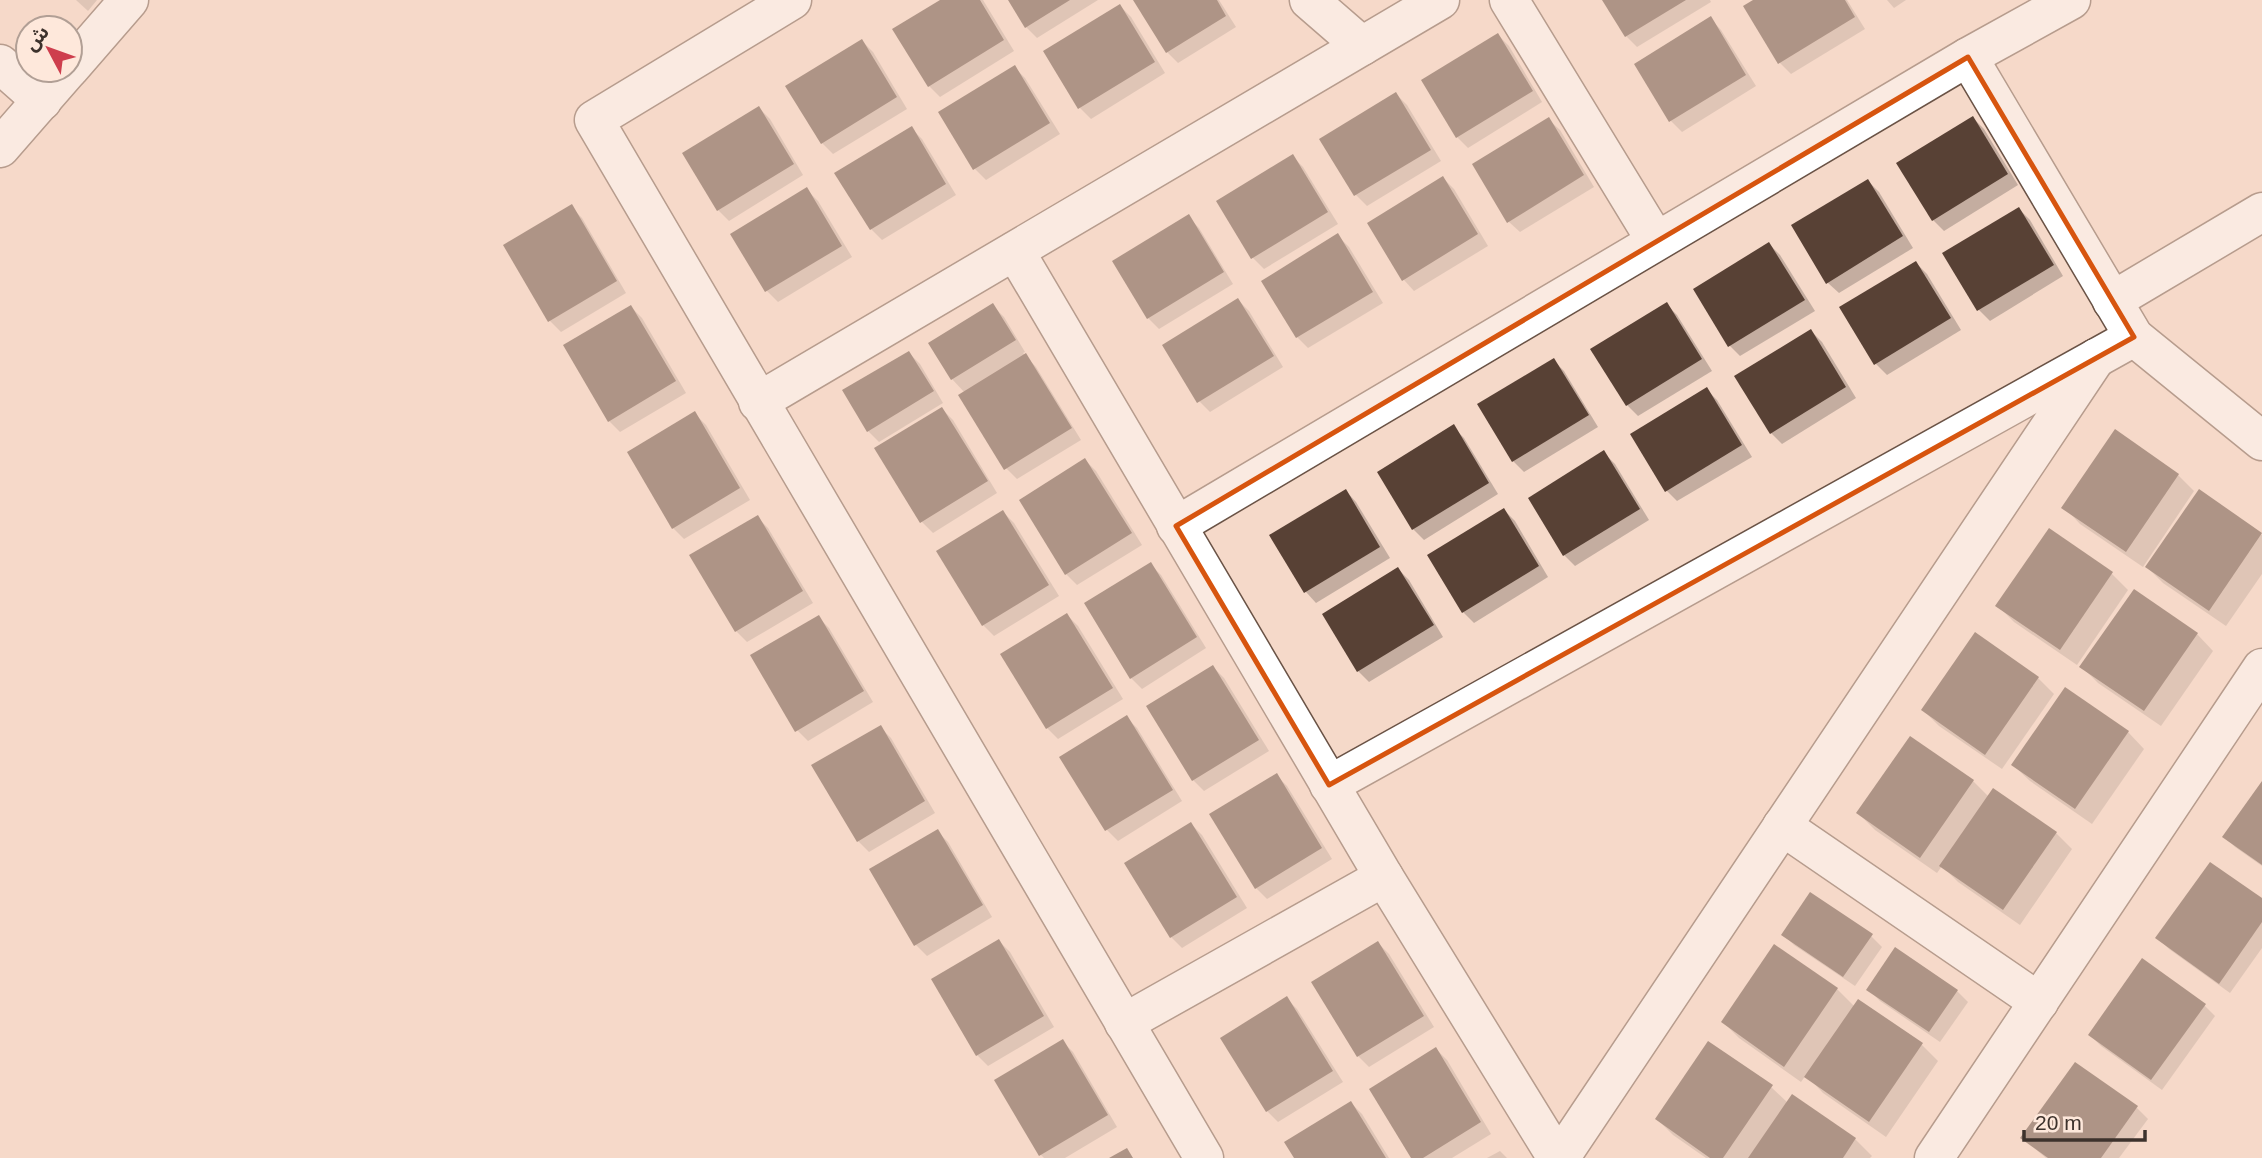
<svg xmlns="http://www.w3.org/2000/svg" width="2262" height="1158" font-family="Helvetica,'Noto Sans Arabic',sans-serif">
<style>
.shadow{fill:#0003}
.building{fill:#584135}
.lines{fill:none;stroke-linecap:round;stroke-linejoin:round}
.street-casing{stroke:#6a5346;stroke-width:41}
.street{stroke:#fff;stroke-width:38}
.marked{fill:none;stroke:#d7550f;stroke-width:5;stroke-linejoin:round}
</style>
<rect width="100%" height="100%" fill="#f5d9c9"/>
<g class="shadow">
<path d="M76,0H97L88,11Z"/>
<path d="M943,0H983L1014,51L940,97L929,86Z"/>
<path d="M1010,0H1098L1037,38L1026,27Z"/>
<path d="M1135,0H1219L1236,27L1178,63L1167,52Z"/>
<path d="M1604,0H1710L1711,2L1637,47L1626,36Z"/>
<path d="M1756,0H1847L1865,29L1791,74L1780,63L1745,7Z"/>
<path d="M1887,0H1906L1894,8Z"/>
<path d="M1120,6L1131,17L1165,73L1091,119L1080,108Z"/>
<path d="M1711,19L1721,30L1756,86L1682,132L1671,121Z"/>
<path d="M1498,35L1509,46L1542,102L1468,148L1457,137Z"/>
<path d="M862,41L873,52L907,109L833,154L822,143Z"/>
<path d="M1014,67L1025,78L1060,134L986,180L975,169Z"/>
<path d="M1396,94L1407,105L1441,161L1367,206L1356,195L1322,139Z"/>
<path d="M759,108L770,119L803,175L729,221L718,210Z"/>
<path d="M1973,118L1984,129L2018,185L1944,231L1933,220Z"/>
<path d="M1549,120L1560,130L1594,187L1520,232L1509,222Z"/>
<path d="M911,128L922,139L956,195L882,240L871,229Z"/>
<path d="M1292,156L1303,167L1338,224L1264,269L1253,258L1218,202Z"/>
<path d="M1443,178L1454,189L1488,246L1414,291L1404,280Z"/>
<path d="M1868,181L1879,192L1913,248L1839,293L1828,283Z"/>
<path d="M807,190L818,201L852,257L778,302L767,291L733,235Z"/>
<path d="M571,207L582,218L626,293L561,332L550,321Z"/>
<path d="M2019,209L2030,220L2063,276L1990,321L1979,310L1944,254Z"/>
<path d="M1188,217L1199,228L1233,284L1159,329L1148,318Z"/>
<path d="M1338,236L1349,247L1383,303L1308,348L1297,337L1264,281Z"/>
<path d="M1769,244L1780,255L1815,311L1740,356L1729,345Z"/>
<path d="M1916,263L1927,274L1961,330L1887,375L1876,364Z"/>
<path d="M1238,300L1249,311L1283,367L1210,412L1199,401Z"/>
<path d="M1666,304L1677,315L1712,371L1638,416L1627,405Z"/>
<path d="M993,306L1004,317L1025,352L1023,353L1036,367L1081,440L1017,479L1006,468L965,393L952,379Z"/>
<path d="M631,307L642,318L686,393L620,432L609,421Z"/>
<path d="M1811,331L1822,342L1856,398L1782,444L1771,433Z"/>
<path d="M909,353L920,364L943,403L879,442L868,431Z"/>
<path d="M1553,360L1564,371L1598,427L1524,472L1513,461Z"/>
<path d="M1706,389L1717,400L1752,457L1677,501L1666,490Z"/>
<path d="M942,409L953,420L997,493L933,533L922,522Z"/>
<path d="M695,414L706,425L750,500L684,539L673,528Z"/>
<path d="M1453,427L1464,438L1498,494L1424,540L1413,529Z"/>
<path d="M1604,453L1615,464L1649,520L1575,566L1564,555Z"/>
<path d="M1085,460L1096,471L1142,545L1077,585L1066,574Z"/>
<path d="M2178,475L2194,491L2143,567L2080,524L2064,507Z"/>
<path d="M1346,491L1356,502L1390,558L1316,603L1306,592L1271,536Z"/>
<path d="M2199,492L2262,535V574L2226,626L2163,583L2147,567Z"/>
<path d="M1504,510L1515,521L1548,577L1474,623L1463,612Z"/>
<path d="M1003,512L1014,523L1059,596L994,636L983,625Z"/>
<path d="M757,517L768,528L813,603L747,642L736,631Z"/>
<path d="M2049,530L2112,574L2128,590L2077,665L2014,622L1998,606Z"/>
<path d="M1150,564L1161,575L1206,648L1142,689L1131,678Z"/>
<path d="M1398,569L1409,580L1443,637L1369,682L1358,671L1324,615Z"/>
<path d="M1067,615L1078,626L1123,699L1058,739L1047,728Z"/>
<path d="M818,617L829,628L873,702L808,741L797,730Z"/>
<path d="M2197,634L2213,651L2161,726L2098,683L2082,667Z"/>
<path d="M1213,667L1224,678L1269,751L1204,791L1193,780Z"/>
<path d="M2038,678L2054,694L2002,769L1939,726L1923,710Z"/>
<path d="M1126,717L1137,728L1182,801L1118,841L1107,830L1062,757Z"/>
<path d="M880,727L891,738L935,813L869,852L858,841Z"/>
<path d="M2128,732L2144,749L2092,824L2030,781L2013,765Z"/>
<path d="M1911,738L1973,781L1989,797L2056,833L2072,849L2020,925L1958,882L1942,866L1937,873L1875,830L1858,813Z"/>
<path d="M1276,775L1287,786L1332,859L1267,899L1256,888Z"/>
<path d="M2262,784V866L2235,847L2224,836Z"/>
<path d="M1191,824L1202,835L1247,908L1182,948L1171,937Z"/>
<path d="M937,831L948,842L992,917L927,956L916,945Z"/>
<path d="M2262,901V948L2230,993L2169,949L2158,938Z"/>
<path d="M1783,934L1871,936L1882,947L1855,986L1794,945Z"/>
<path d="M999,941L1010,952L1054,1027L988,1066L977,1055Z"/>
<path d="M1378,943L1389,954L1434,1027L1369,1067L1358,1056Z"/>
<path d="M1775,946L1837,989L1855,1007L1922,1045L1938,1061L1886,1137L1823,1093L1806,1075L1801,1082L1739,1038L1723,1022Z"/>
<path d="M1869,990L1957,991L1968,1002L1940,1042L1880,1001Z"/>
<path d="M1286,998L1297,1009L1343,1082L1278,1122L1267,1111Z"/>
<path d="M2204,1005L2215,1016L2162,1090L2101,1046L2090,1035Z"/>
<path d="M1062,1041L1073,1052L1117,1127L1065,1158H1044L1041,1155Z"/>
<path d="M1436,1049L1447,1060L1491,1134L1452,1158H1413Z"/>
<path d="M1771,1087L1788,1103L1793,1096L1855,1139L1872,1156L1870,1158H1706L1673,1135L1657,1119Z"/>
<path d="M1351,1103L1362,1114L1389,1158H1296Z"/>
<path d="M2137,1108L2148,1119L2119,1158H2046L2022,1138Z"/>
<path d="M1500,1151L1507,1158H1487Z"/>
</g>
<g class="building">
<path d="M940,0H980L1004,40L928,87L892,29Z"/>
<path d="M1008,0H1070L1025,28Z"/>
<path d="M1133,0H1217L1226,16L1166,53Z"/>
<path d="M1602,0H1686L1625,37Z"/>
<path d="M1753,0H1845L1855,17L1778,64L1743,6Z"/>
<path d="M1120,4L1155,62L1078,109L1043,51Z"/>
<path d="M1711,16L1746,75L1669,122L1634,64Z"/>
<path d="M1498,33L1533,91L1456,138L1421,80Z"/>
<path d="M862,39L897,97L821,144L785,86Z"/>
<path d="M1015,65L1050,123L973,170L938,112Z"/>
<path d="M1396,92L1431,150L1354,196L1319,139Z"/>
<path d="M759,106L794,164L717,211L682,153Z"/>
<path d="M1973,116L2008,174L1932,221L1896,163Z"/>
<path d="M1549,117L1584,175L1507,223L1472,164Z"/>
<path d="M912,126L946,184L870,230L834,173Z"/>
<path d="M1293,154L1328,212L1251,259L1216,201Z"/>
<path d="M1443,176L1478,234L1402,281L1367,223Z"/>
<path d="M1868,179L1903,236L1826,284L1791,225Z"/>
<path d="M807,187L842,246L765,292L730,234Z"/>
<path d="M572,204L617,281L548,322L503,245Z"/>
<path d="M2019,207L2054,265L1977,311L1942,253Z"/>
<path d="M1189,214L1224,272L1147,319L1112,261Z"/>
<path d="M1338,233L1373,292L1296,338L1261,281Z"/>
<path d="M1769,242L1805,300L1728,347L1693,289Z"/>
<path d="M1916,261L1951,318L1874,365L1839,307Z"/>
<path d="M1238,298L1274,356L1197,403L1162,345Z"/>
<path d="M1667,302L1702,359L1626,406L1590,349Z"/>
<path d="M993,303L1016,340L951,380L928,343Z"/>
<path d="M631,305L676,381L608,422L563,345Z"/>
<path d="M1811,329L1846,387L1770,434L1734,376Z"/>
<path d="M909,351L934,391L867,432L842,390Z"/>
<path d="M1026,353L1072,428L1004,470L958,395Z"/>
<path d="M1554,358L1589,415L1512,462L1477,404Z"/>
<path d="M1707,387L1742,445L1665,492L1630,434Z"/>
<path d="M942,407L988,481L920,523L874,448Z"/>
<path d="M695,411L740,488L672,529L627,452Z"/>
<path d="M1454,424L1489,483L1412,530L1377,472Z"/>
<path d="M2115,429L2179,474L2126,552L2061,508Z"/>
<path d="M1604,450L1640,509L1563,556L1528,498Z"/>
<path d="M1085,458L1132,533L1065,575L1019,500Z"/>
<path d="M1346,489L1380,547L1304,593L1269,535Z"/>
<path d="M2199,489L2262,533L2209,611L2145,567Z"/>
<path d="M1504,508L1539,566L1462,613L1427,555Z"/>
<path d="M1003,510L1049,585L982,626L936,551Z"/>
<path d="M758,515L803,591L735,632L689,555Z"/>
<path d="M2049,528L2113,572L2060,650L1995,606Z"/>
<path d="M1151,562L1197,637L1130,679L1084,603Z"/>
<path d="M1398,567L1434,625L1357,672L1322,614Z"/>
<path d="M2134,589L2198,633L2144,711L2079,667Z"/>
<path d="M1067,613L1113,688L1046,729L1000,654Z"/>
<path d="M819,615L864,691L795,732L750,655Z"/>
<path d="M1975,632L2039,677L1985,755L1921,710Z"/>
<path d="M1213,665L1259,740L1192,781L1146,706Z"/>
<path d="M2065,687L2129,731L2075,809L2011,765Z"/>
<path d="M1127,715L1173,790L1105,831L1059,757Z"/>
<path d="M881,725L925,801L857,842L811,765Z"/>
<path d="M1910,736L1974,780L1920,858L1856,813Z"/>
<path d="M1277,773L1322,848L1255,889L1209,814Z"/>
<path d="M2262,781V865L2222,837Z"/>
<path d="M1993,788L2057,832L2003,910L1939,866Z"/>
<path d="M1191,822L1237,897L1170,938L1124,863Z"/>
<path d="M938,829L983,905L914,946L869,869Z"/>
<path d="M2210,862L2262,898V922L2219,984L2155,938Z"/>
<path d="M1810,892L1873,934L1843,977L1781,935Z"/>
<path d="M999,939L1044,1016L976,1056L931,979Z"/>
<path d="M1378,941L1424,1016L1357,1057L1311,982Z"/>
<path d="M1774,944L1838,988L1784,1067L1721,1022Z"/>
<path d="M1895,947L1958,990L1929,1032L1866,990Z"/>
<path d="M2142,958L2206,1004L2151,1080L2088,1035Z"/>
<path d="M1287,996L1333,1071L1266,1112L1220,1038Z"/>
<path d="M1858,999L1923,1043L1869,1122L1804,1077Z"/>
<path d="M1063,1039L1108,1115L1039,1156L994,1080Z"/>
<path d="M1708,1041L1773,1085L1723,1158H1710L1655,1119Z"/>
<path d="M1436,1047L1481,1122L1423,1158H1411L1369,1089Z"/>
<path d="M2075,1062L2138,1106L2101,1158H2048L2020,1138Z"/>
<path d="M1792,1094L1856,1138L1843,1158H1748Z"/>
<path d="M1351,1101L1386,1158H1294L1284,1142Z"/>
<path d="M1127,1148L1133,1158H1109Z"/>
</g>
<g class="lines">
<g class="street-casing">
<g id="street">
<path d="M792,0L594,120L1204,1158"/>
<path d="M1309,0L1362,46"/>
<path d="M1509,0L1656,241"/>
<path d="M1968,57L2134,337L2262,441"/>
<path d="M0,64L42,101"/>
<path d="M70,68L129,0"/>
<path d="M0,148L68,70"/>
<path d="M1015,251L1384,877L1557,1158"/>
<path d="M2112,301L2262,212"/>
<path d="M758,402L1440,0"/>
<path d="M1176,526L1968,57L2071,0"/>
<path d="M1329,785L2134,337"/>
<path d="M1782,826L2039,1002"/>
<path d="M1124,1023L1384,877"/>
<path d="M1560,1158L2096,358"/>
<path d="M1934,1158L2262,668"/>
</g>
</g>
<use href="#street" class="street"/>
</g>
<path d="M0 0H2262V1158H0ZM1968,57L2134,337L1329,785L1176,526Z" fill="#f5d9c9" fill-opacity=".55" fill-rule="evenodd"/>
<path class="marked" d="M1968,57L2134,337L1329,785L1176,526Z"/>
<g transform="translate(49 49) rotate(311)"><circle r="33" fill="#fee8db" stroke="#b19f95" stroke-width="2"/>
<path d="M0-5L12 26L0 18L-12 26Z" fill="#ce3e4d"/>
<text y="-10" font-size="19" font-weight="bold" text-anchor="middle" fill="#3d322c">ش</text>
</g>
<path d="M2024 1130v10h121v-10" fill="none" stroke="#3d322c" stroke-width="3.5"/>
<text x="2035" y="1130" font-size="21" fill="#3d322c" stroke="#fee8db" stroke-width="5" paint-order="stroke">20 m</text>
</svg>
